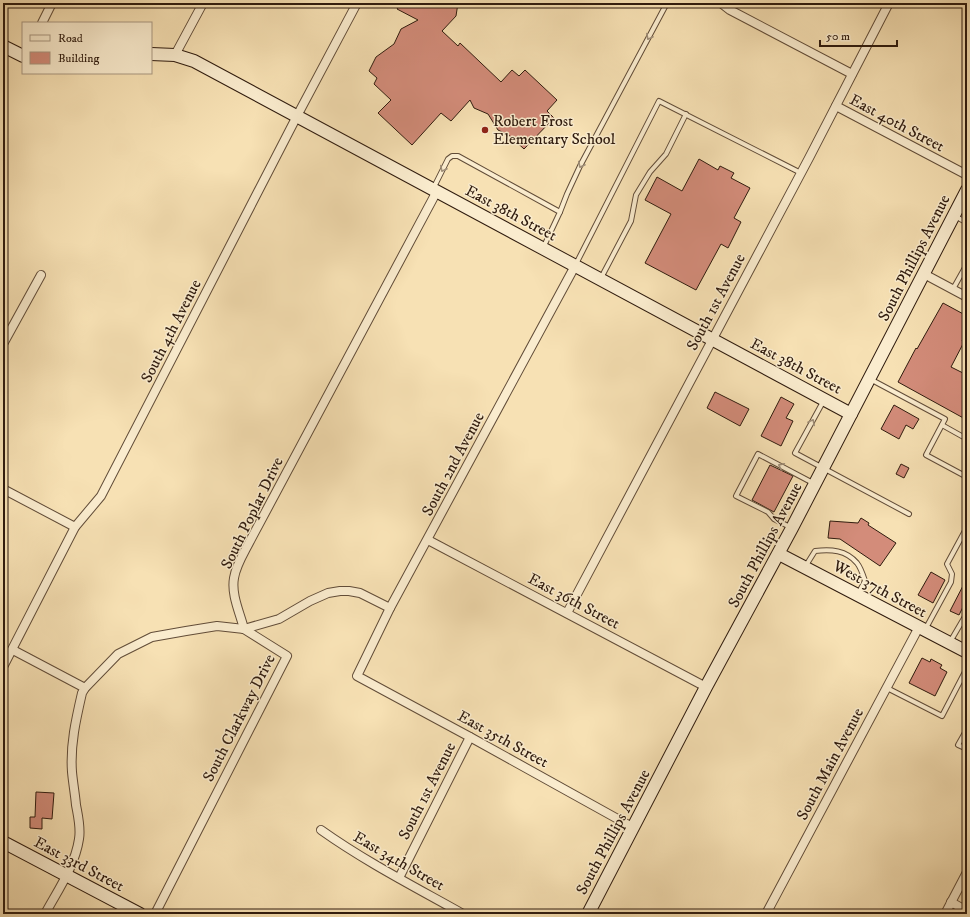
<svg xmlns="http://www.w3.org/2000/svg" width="970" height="917" font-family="'IM FELL DW Pica',serif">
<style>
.building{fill:#d38c7a;stroke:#2f1b0e}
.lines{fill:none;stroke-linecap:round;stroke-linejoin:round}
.lane-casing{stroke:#614c38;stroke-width:6}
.street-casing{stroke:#614c38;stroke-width:10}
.secondary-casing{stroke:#2f1b0e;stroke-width:14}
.lane{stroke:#faecce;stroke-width:4}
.street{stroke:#faecce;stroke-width:8}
.secondary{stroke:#faecce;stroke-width:12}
.oneway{stroke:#9f8e78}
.poi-dot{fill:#8f2418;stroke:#faecce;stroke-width:1.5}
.labels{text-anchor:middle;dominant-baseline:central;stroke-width:3;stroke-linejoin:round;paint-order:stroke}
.poi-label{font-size:16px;fill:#2f1b0e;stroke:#faecce;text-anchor:start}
.street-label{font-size:16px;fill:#2f1b0e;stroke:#faecce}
</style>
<rect width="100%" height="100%" fill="#f7e1b4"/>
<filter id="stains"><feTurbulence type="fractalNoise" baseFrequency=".005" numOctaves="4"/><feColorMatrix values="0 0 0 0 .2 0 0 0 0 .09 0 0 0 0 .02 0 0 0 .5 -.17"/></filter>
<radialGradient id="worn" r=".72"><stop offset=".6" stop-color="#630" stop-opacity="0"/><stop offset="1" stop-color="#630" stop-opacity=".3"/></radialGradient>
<g class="building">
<path d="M401,3H458L456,16L442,31L458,46L460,43L501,82L512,70L519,76L525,70L557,100L547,111L554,118L524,149L510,136L498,130L488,114L474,108L470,100L451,121L441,113L412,145L378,113L391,100L374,84L377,78L369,71L376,57L394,44L401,29L418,20L397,9Z"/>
<path d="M699,159L718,170L720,166L734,173L731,178L750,188L734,218L741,222L728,248L721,244L696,290L645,263L671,214L645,200L657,177L682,191Z"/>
<path d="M943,303L967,316V332L962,341L964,342L951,367L967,375V420L898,382L916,348L917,349Z"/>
<path d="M715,392L749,409L740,426L707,408Z"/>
<path d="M781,397L794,404L786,418L793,421L781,446L761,436Z"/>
<path d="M894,405L919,419L913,429L906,425L899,439L881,429Z"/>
<path d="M901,464L909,468L904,478L896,474Z"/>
<path d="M770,465L793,476L774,512L752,500Z"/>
<path d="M861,518L869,523L868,525L896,543L880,566L840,539L828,538L830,521L858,523Z"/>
<path d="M931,572L945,580L933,603L918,595Z"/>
<path d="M967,578V599L959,615L950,611Z"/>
<path d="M922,658L930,662L931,659L942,665L940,668L947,672L935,696L909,683Z"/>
<path d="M36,792L54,793L52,819L42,818V829L30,828V817H35Z"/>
</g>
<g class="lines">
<g class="lane-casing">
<g id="lane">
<path d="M434,187L448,159L452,156H458L560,212L544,246"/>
<path d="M560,212L567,194L580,166L667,3"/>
<path d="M955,216L967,223"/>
<path d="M576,264L659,101L801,173"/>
<path d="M601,278L631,221L636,195L650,172L666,154L686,114"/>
<path d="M953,289L967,264"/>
<path d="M870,379L945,419L926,455L967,477"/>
<path d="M824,400L795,453L909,514"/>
<path d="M942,425L967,439"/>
<path d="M790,527L774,519L768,512L736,496L758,454L813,483"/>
<path d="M805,567L815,551C831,549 846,550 857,563C861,568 863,575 865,581L858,594"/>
<path d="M926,628L951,582L952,574L947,564L967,527"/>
<path d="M950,642L967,613"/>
<path d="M887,688L942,716L967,668"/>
<path d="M967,729L958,745L967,749"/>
</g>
</g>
<g class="street-casing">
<g id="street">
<path d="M721,3L730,10L852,74"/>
<path d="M42,23L52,3"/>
<path d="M175,55L203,3"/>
<path d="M836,106L967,175"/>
<path d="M575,266L390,608L357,676L470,737L634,828"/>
<path d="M924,274L967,297"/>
<path d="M3,344L41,275"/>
<path d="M3,489L75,527"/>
<path d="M428,540L706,687"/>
<path d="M567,613L809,158L889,3"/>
<path d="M244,629C240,613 231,595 234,578C236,565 244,553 250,541L437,191"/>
<path d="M13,650L85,688"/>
<path d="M3,667L75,527L101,496L297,116L357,3"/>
<path d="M321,830C366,862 415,887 463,914"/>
<path d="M399,878L470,737"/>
<path d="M951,902L967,911"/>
<path d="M45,914C58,890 75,866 79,839C81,828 78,816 76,805C75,794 73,783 72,772C70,745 76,719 82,693L85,688L118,654L152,637L186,631L217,626L244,629L279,619L310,601L328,593L340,591H349L360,593L390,608"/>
<path d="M155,914L287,656L244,629"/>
<path d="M766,914L919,627"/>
<path d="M945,914L967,872"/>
</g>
</g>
<g class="secondary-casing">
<g id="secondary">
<path d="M3,46L23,56"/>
<path d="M151,54L175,55L194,61L851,414"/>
<path d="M779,554L967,652"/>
<path d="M3,842L140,914"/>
<path d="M588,914L706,687L792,528L967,190"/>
</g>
</g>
<use href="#lane" class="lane"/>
<use href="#street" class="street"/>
<use href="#secondary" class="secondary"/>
</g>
<defs><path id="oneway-chevron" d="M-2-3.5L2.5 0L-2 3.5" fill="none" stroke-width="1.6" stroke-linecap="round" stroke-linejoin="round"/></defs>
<g class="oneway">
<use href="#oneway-chevron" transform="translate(649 37) rotate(118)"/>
<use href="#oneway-chevron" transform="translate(581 165) rotate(117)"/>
<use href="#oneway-chevron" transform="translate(443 169) rotate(117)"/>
<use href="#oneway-chevron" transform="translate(812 422) rotate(-62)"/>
<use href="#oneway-chevron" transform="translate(781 466) rotate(-153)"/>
</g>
<circle class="poi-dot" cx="485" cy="130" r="4"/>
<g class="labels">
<g class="poi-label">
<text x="493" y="121">Robert Frost<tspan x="493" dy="18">Elementary School</tspan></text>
</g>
<g class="street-label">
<text transform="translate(897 123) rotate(28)">East 40th Street</text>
<text transform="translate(511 213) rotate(28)">East 38th Street</text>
<text transform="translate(914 258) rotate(-63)">South Phillips Avenue</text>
<text transform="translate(716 302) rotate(-62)">South 1st Avenue</text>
<text transform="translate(171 331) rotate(-63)">South 4th Avenue</text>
<text transform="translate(796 366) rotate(28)">East 38th Street</text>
<text transform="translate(453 464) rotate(-62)">South 2nd Avenue</text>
<text transform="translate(252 513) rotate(-64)">South Poplar Drive</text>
<text transform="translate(765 545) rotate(-62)">South Phillips Avenue</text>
<text transform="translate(880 589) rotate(28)">West 37th Street</text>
<text transform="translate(574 601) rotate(28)">East 36th Street</text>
<text transform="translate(239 718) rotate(-63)">South Clarkway Drive</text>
<text transform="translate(503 739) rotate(29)">East 35th Street</text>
<text transform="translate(830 764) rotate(-62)">South Main Avenue</text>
<text transform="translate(427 791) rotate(-63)">South 1st Avenue</text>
<text transform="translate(613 832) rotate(-62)">South Phillips Avenue</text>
<text transform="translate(399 861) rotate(30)">East 34th Street</text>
<text transform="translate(79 864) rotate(28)">East 33rd Street</text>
</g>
</g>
<rect width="970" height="917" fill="none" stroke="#f7e1b4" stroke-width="16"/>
<rect x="4" y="4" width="962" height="909" fill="none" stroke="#2f1b0e" stroke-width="2"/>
<rect x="8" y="8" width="954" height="901" fill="none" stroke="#2f1b0e"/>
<rect x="22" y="22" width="130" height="52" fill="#faecce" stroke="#a99881"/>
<rect x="30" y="35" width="20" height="6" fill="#faecce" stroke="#a99881"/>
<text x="58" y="42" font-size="12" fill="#2f1b0e">Road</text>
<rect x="30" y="52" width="20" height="12" fill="#d38c7a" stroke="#a99881"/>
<text x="58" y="62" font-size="12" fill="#2f1b0e">Building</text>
<path d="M820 40v6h77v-6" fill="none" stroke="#2f1b0e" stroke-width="2"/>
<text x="826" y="40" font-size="12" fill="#2f1b0e" stroke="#faecce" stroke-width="3" paint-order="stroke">50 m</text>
<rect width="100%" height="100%" filter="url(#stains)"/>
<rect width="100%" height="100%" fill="url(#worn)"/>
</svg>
